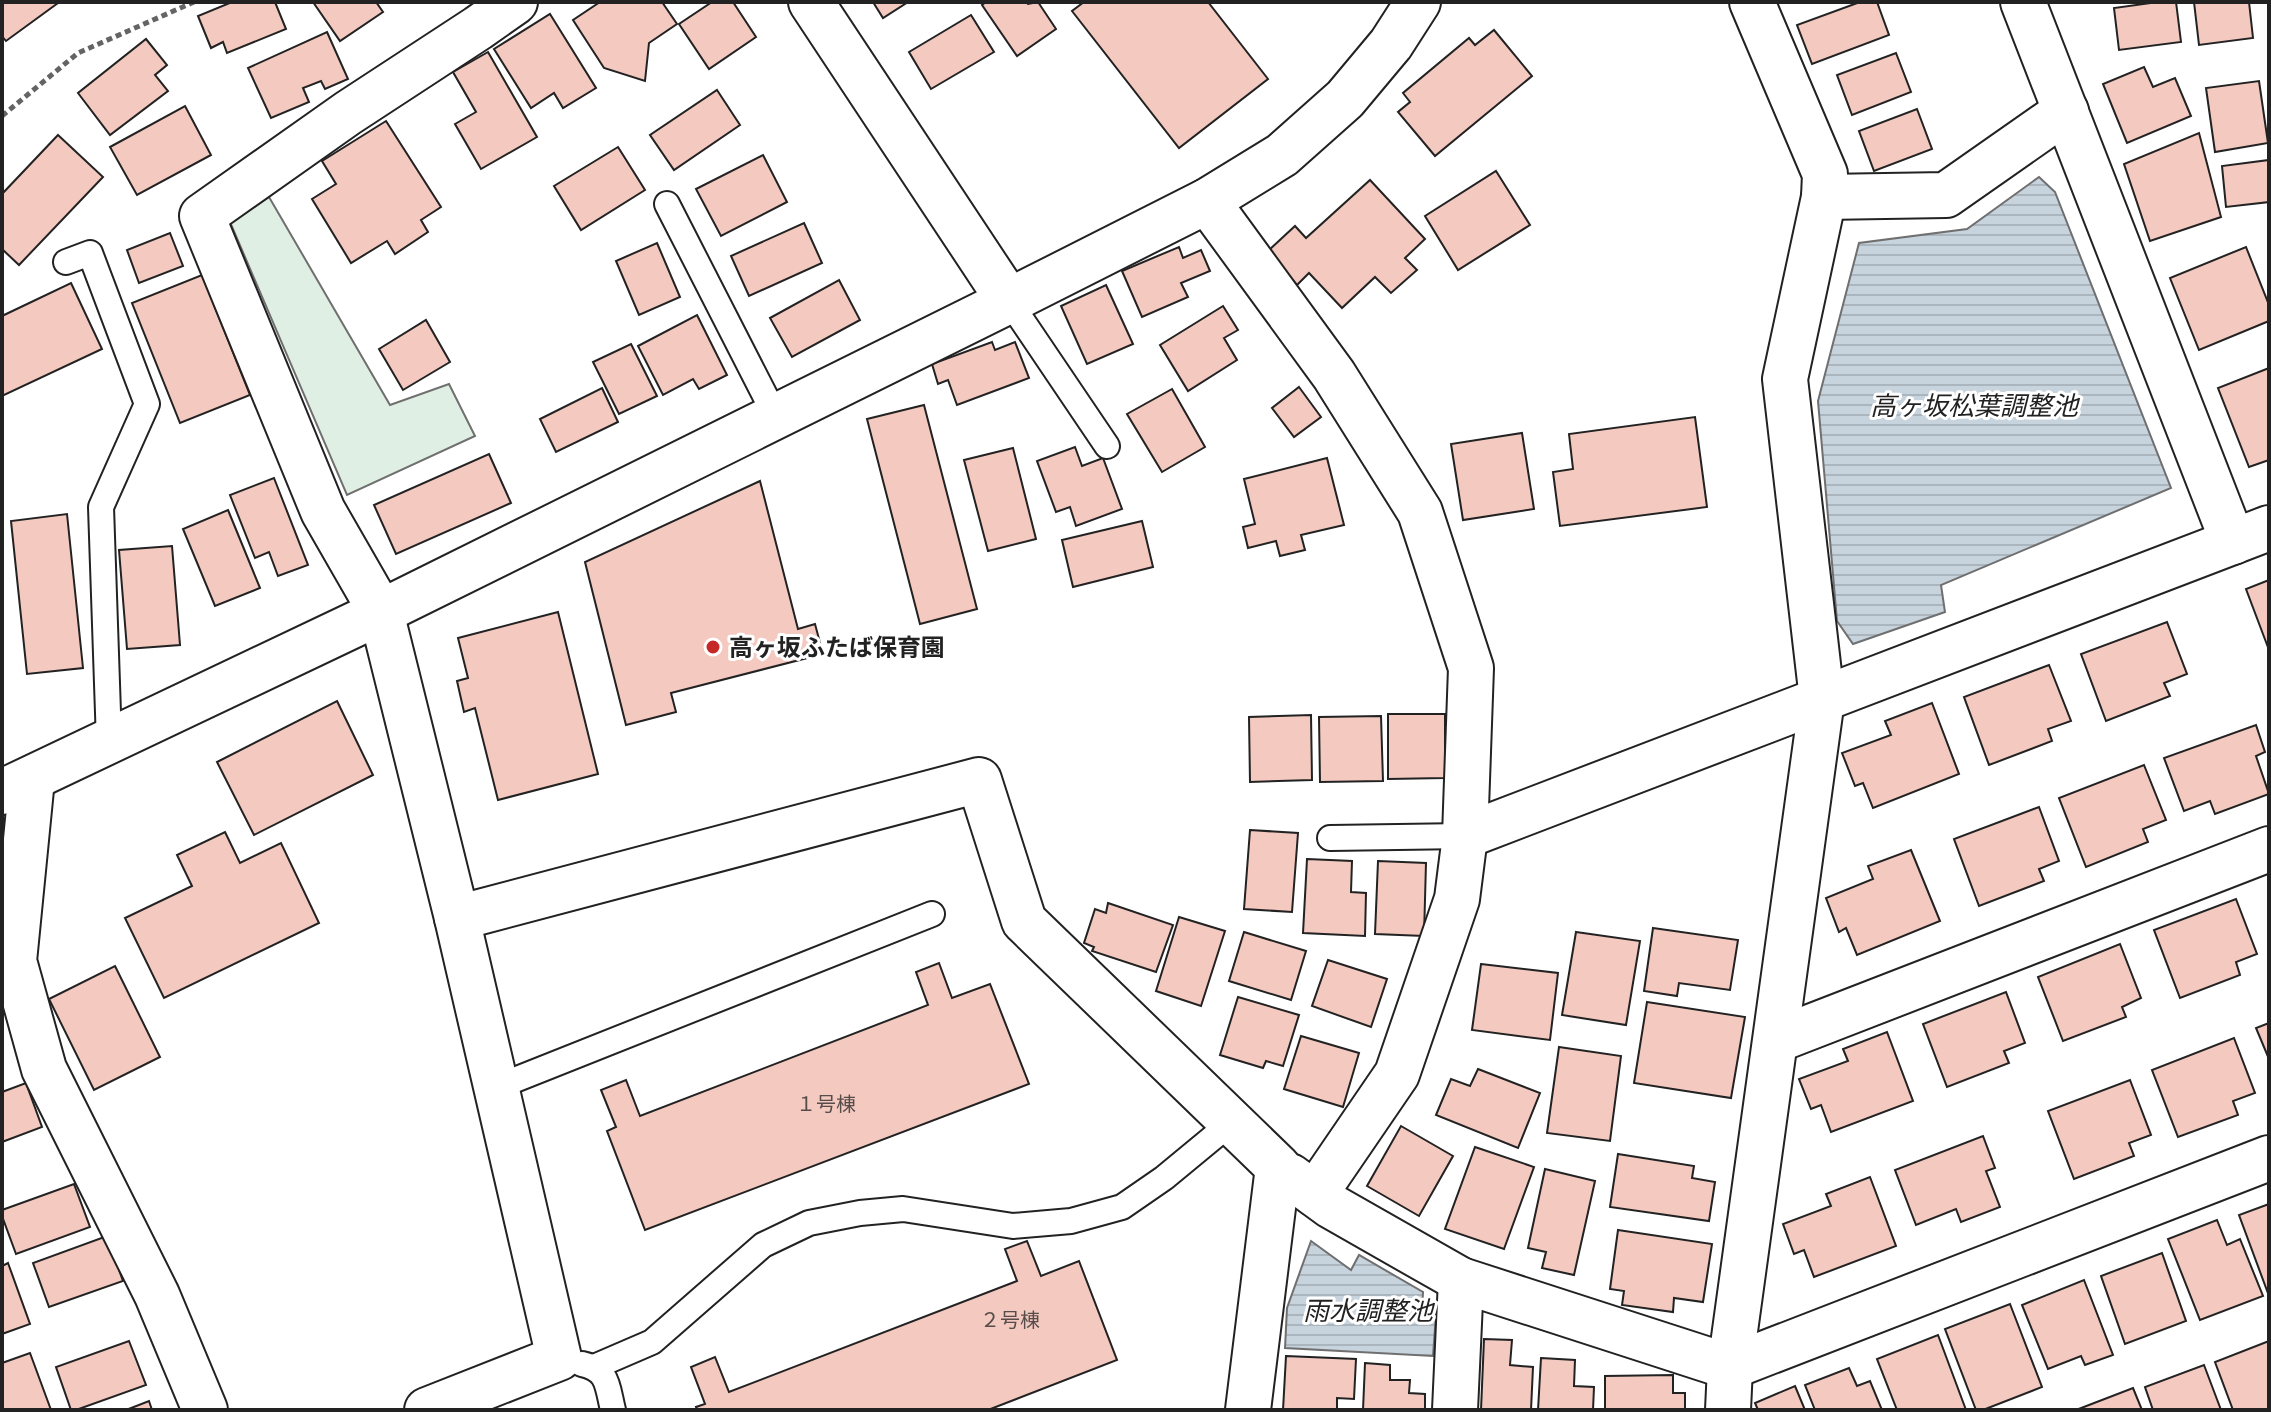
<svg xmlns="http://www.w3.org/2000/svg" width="2271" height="1412" font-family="Merriweather,'Noto Sans JP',serif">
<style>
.green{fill:#e0efe3;stroke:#6f6f6f;stroke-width:2}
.water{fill:url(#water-rules);stroke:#6f6f6f;stroke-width:2}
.building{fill:#f3c9c0;stroke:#222;stroke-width:2}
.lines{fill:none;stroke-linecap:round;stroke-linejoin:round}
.lane-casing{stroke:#222;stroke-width:28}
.street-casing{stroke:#222;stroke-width:48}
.secondary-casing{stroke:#222;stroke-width:48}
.path{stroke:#646464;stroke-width:5;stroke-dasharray:6 4;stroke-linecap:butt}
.lane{stroke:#fff;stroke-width:24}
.street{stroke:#fff;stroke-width:44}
.secondary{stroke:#fff;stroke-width:44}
.poi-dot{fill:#c62828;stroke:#fff;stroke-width:3}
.labels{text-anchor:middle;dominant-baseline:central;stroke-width:6;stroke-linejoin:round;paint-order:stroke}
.number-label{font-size:20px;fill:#564c4a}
.poi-label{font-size:24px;font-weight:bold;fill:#222;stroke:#fff;text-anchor:start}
.water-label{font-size:26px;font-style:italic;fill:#222;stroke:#fff}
</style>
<defs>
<pattern id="water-rules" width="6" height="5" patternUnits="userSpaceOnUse" patternTransform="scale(2)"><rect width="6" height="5" fill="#c7d3dd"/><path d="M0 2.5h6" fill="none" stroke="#abb5bd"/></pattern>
</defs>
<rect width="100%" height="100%" fill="#fff"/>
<path class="green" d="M269,197L390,405L449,384L475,436L347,495L230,222Z"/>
<g class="water">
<path d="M2039,177L2055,192L2171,488L1941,585L1945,612L1853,644L1837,621L1818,401L1859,243L1967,229Z"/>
<path d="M1311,1241L1351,1270L1359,1255L1423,1292L1422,1313L1436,1314L1433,1356L1285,1348L1287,1308Z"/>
</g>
<g class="building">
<path d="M2,2H58V3L6,41L2,36Z"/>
<path d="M232,2H275L286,29L227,53L223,42L211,48L198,16Z"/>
<path d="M313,2H376L383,12L340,41Z"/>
<path d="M600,2H662L677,24L649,43L645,81L604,68L573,20Z"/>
<path d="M712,2H733L756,37L709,69L679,24Z"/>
<path d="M873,2H908L883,18Z"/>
<path d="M986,2H1026L1028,4L1038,2L1056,29L1017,56L982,5Z"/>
<path d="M1084,2H1208L1268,79L1179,148L1072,11Z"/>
<path d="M1860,2H1877L1889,35L1812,64L1797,25Z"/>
<path d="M2158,2H2176L2181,42L2119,50L2114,8Z"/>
<path d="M2194,2H2249L2253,38L2199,45Z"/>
<path d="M550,14L596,88L563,108L554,93L531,108L494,49Z"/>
<path d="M971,15L994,52L931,89L909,52Z"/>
<path d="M1494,30L1532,76L1435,156L1398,112L1410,102L1403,93L1469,38L1475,45Z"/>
<path d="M327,32L348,79L325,89L321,81L303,88L309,102L271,118L248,68Z"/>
<path d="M146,39L167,65L155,75L168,91L110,135L78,93Z"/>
<path d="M488,52L537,137L481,169L455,124L476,112L453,72Z"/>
<path d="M1896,53L1911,92L1852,115L1837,75Z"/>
<path d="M2144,67L2153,87L2175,78L2191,116L2127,143L2103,84Z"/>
<path d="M2259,81L2268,143L2215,152L2206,88Z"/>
<path d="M717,90L740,125L674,170L650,135Z"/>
<path d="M185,106L211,155L137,195L110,147Z"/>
<path d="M1917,109L1932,149L1874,171L1859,131Z"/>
<path d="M386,121L441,207L421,220L428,232L395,254L387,241L351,263L312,199L336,184L322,161Z"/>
<path d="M2199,133L2221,217L2150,241L2124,164Z"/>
<path d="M58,135L103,177L19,265L2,249V194Z"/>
<path d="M618,147L645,190L581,230L554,186Z"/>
<path d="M763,155L787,202L721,236L696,189Z"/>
<path d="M2269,160V202L2226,207L2222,166Z"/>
<path d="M1496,171L1530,225L1458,270L1425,216Z"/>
<path d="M1370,180L1425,239L1405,258L1417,270L1391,293L1375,277L1342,308L1309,273L1297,285L1267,252L1295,226L1306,238Z"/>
<path d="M804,223L822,263L749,296L731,256Z"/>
<path d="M170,233L183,266L139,283L127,250Z"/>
<path d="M657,243L680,297L639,315L616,261Z"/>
<path d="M1179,247L1183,258L1201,250L1210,271L1181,283L1188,297L1142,317L1122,271Z"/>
<path d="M2246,247L2269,305V321L2199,350L2170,278Z"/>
<path d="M202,275L250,395L180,423L132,303Z"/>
<path d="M839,280L860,320L792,357L770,318Z"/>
<path d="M71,283L102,349L2,396V316Z"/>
<path d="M1106,285L1133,344L1087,364L1061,306Z"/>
<path d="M1223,306L1238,330L1224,338L1237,360L1188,391L1160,345Z"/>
<path d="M697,315L727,375L699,389L693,379L663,395L638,346Z"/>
<path d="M426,320L450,362L403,390L379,349Z"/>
<path d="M992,342L995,350L1015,342L1029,378L957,405L948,380L938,384L932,364Z"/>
<path d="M631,344L657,396L619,414L593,362Z"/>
<path d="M2269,368V460L2249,467L2218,388Z"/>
<path d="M1299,387L1321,417L1294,437L1272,408Z"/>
<path d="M602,388L618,422L556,452L540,419Z"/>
<path d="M1172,389L1205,447L1162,472L1127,414Z"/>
<path d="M924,405L977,609L920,624L867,419Z"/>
<path d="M1695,417L1707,507L1560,526L1553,472L1573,469L1569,434Z"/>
<path d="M1522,433L1534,509L1463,520L1451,444Z"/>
<path d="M1075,447L1082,466L1103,458L1122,509L1076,526L1070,507L1056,512L1037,461Z"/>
<path d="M1013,448L1036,539L988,551L964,460Z"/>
<path d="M489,454L511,503L396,554L374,505Z"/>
<path d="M1327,458L1344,525L1301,535L1305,550L1280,556L1276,541L1248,548L1243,527L1255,524L1244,479Z"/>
<path d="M274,478L308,565L278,576L269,552L255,558L230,495Z"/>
<path d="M760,481L798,629L815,624L823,654L671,693L676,712L626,725L585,562Z"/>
<path d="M228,510L260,588L215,606L183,529Z"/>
<path d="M67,514L83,668L27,674L11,521Z"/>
<path d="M1142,521L1153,567L1073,587L1062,540Z"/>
<path d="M172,546L180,645L127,649L119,550Z"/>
<path d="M2269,580V650L2246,589Z"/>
<path d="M558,612L598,774L498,800L475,708L464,712L457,681L468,678L458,638Z"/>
<path d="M2167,622L2187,674L2164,683L2170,696L2106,721L2081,654Z"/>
<path d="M2049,665L2071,721L2048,729L2052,741L1989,765L1964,697Z"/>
<path d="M337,701L373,775L254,835L217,762Z"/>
<path d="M1932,703L1959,774L1873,808L1863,783L1855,786L1842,753L1891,735L1885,721Z"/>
<path d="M1388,714H1445V778L1388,779Z"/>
<path d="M1311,715L1312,780L1250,782L1249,717Z"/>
<path d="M1381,716L1383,781L1320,782L1319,717Z"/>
<path d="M2256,725L2265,752L2256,756L2269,794L2215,814L2210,801L2184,811L2164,758Z"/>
<path d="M2144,765L2166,820L2143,829L2148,842L2086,867L2059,798Z"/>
<path d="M2039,807L2059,861L2039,869L2044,881L1979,906L1954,839Z"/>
<path d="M1250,830L1298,833L1292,912L1244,909Z"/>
<path d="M225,832L240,863L281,843L319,923L164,998L125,918L192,886L177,855Z"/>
<path d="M1911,850L1940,921L1857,955L1846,928L1839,932L1826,898L1873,879L1868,866Z"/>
<path d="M1307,859L1352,861L1351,892L1366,893L1365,936L1303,933Z"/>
<path d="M1378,861L1426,863L1424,936L1375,934Z"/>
<path d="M2236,899L2257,954L2236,962L2240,975L2180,998L2154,930Z"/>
<path d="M1108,903L1173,925L1156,972L1092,951L1094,947L1084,943L1095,909L1106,913Z"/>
<path d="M1179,917L1225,931L1201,1006L1156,991Z"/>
<path d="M1653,928L1738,940L1730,990L1679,983L1677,996L1644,991Z"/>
<path d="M1244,932L1306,951L1291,1000L1229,981Z"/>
<path d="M1576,932L1640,941L1626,1025L1562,1015Z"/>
<path d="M2120,944L2141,998L2122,1007L2126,1017L2063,1041L2038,977Z"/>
<path d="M1328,960L1387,979L1371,1027L1312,1006Z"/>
<path d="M939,963L952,998L990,984L1029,1084L645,1230L607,1131L616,1127L601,1090L626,1080L640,1116L928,1005L916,972Z"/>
<path d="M1481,964L1558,973L1550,1040L1472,1030Z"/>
<path d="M115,966L160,1057L94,1090L49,999Z"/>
<path d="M2006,992L2025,1043L2004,1051L2009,1063L1947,1087L1923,1024Z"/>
<path d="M1238,997L1299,1015L1283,1066L1266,1061L1263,1068L1220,1055Z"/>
<path d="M1647,1002L1745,1017L1731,1098L1634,1083Z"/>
<path d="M2269,1023V1059L2256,1028Z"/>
<path d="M1887,1032L1913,1101L1831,1132L1821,1105L1811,1109L1799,1079L1848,1061L1843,1049Z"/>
<path d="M1301,1036L1359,1053L1343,1107L1284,1089Z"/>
<path d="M2234,1038L2255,1093L2233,1101L2238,1115L2178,1137L2152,1070Z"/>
<path d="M1559,1047L1621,1056L1610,1141L1547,1133Z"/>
<path d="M1478,1069L1540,1093L1518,1148L1436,1115L1451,1079L1470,1086Z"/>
<path d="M2130,1080L2151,1135L2129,1143L2134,1156L2074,1179L2048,1111Z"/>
<path d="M26,1083L42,1127L2,1142V1092Z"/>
<path d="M1401,1126L1453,1156L1419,1216L1367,1186Z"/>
<path d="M1983,1136L1995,1168L1986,1171L2000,1207L1961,1222L1956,1209L1916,1225L1895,1170Z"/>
<path d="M1475,1147L1534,1167L1504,1249L1445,1229Z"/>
<path d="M1618,1154L1694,1166L1692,1178L1715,1182L1709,1221L1610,1207Z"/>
<path d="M1545,1169L1595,1181L1574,1275L1542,1268L1546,1252L1528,1248Z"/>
<path d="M1870,1177L1896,1246L1814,1277L1804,1250L1794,1254L1783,1224L1831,1206L1826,1194Z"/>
<path d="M74,1184L90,1227L16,1254L2,1216V1210Z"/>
<path d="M2269,1204V1296L2239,1215Z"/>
<path d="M2217,1220L2227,1245L2240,1239L2263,1296L2200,1320L2168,1239Z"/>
<path d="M1618,1230L1712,1244L1703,1302L1674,1298L1673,1312L1622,1305L1624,1291L1610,1289Z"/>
<path d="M107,1236L123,1281L49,1307L33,1263Z"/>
<path d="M1027,1241L1041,1276L1079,1261L1117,1360L988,1410H697L696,1407L705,1404L691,1367L715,1357L729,1392L1017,1281L1005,1249Z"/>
<path d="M2162,1253L2186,1321L2125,1344L2101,1276Z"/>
<path d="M8,1263L30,1324L2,1334V1266Z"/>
<path d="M2084,1280L2113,1355L2085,1365L2081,1356L2048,1369L2022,1305Z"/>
<path d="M2010,1304L2042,1387L1983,1410H1976L1945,1329Z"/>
<path d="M1938,1335L1966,1410H1897L1877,1359Z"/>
<path d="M1484,1339L1512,1340L1510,1365L1533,1367L1531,1410H1481Z"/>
<path d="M129,1341L146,1385L76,1410H71L56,1367Z"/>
<path d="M2269,1341V1410H2233L2215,1362Z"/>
<path d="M30,1353L51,1410H2V1363Z"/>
<path d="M1286,1356L1356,1359L1354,1399L1337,1398V1410H1283Z"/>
<path d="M1541,1358L1575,1360L1574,1386L1594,1387L1593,1410H1538Z"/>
<path d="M1365,1363L1390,1365V1380H1410L1409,1393L1425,1394V1410H1363Z"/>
<path d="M2204,1365L2221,1410H2153L2145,1387Z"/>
<path d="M1849,1368L1857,1386L1870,1381L1882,1410H1815L1805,1385Z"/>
<path d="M1673,1375V1393H1685V1410H1605V1376Z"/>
<path d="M1795,1386L1805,1410H1758L1755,1403Z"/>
<path d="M2133,1388L2142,1410H2076Z"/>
<path d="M149,1401L152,1410H126Z"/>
</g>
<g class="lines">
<g class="lane-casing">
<g id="lane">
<path d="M667,204L776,417"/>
<path d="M66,262L90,253L147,404L101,507L109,742"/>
<path d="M1009,301L1107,446"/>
<path d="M1330,838L1465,836"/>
<path d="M497,1087L932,914"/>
<path d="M582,1364C609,1370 607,1386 613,1410"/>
<path d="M594,1367L652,1342L763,1245L809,1223L860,1213L903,1209L1013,1226L1071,1221L1122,1207L1164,1178L1233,1121"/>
</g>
</g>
<g class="street-casing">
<g id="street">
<path d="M811,2L1009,301"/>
<path d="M2023,2L2233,542"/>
<path d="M1824,197L1946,195L2066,111"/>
<path d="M1207,201L1334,375L1420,512L1471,668L1465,836L1457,899L1397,1074L1315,1194"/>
<path d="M381,612L323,511L202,216L348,113L478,28L515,2"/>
<path d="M32,779L14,961L44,1069L157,1295L205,1410"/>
<path d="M1465,836L2269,528"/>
<path d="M1777,1040L2269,849"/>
<path d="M1290,1176L1331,1206L1461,1280L1730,1367L2269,1158"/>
<path d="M1455,1410L1461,1280"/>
<path d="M1728,1410L1730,1367L1822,699L1785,379L1824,197L1825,174L1752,2"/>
</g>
</g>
<g class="secondary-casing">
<g id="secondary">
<path d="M381,612L457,918L559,1358L427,1410"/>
<path d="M2,792L381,612L1009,301L1207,201L1282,155L1345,99L1391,44L1418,2"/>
<path d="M457,918L979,780L1024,921L1278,1167L1248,1410"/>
</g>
</g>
<path class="path" d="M2,116L78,53L194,2"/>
<use href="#lane" class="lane"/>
<use href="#street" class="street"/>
<use href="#secondary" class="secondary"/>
</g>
<circle class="poi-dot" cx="713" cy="647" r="8"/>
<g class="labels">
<g class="number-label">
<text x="826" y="1103">１号棟</text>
<text x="1010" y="1319">２号棟</text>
</g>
<g class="poi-label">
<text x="729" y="647">高ヶ坂ふたば保育園</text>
</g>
<g class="water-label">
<text x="1974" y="405">高ヶ坂松葉調整池</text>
<text x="1368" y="1310">雨水調整池</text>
</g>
</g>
<rect width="2271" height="1412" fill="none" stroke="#222222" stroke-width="8"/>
</svg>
